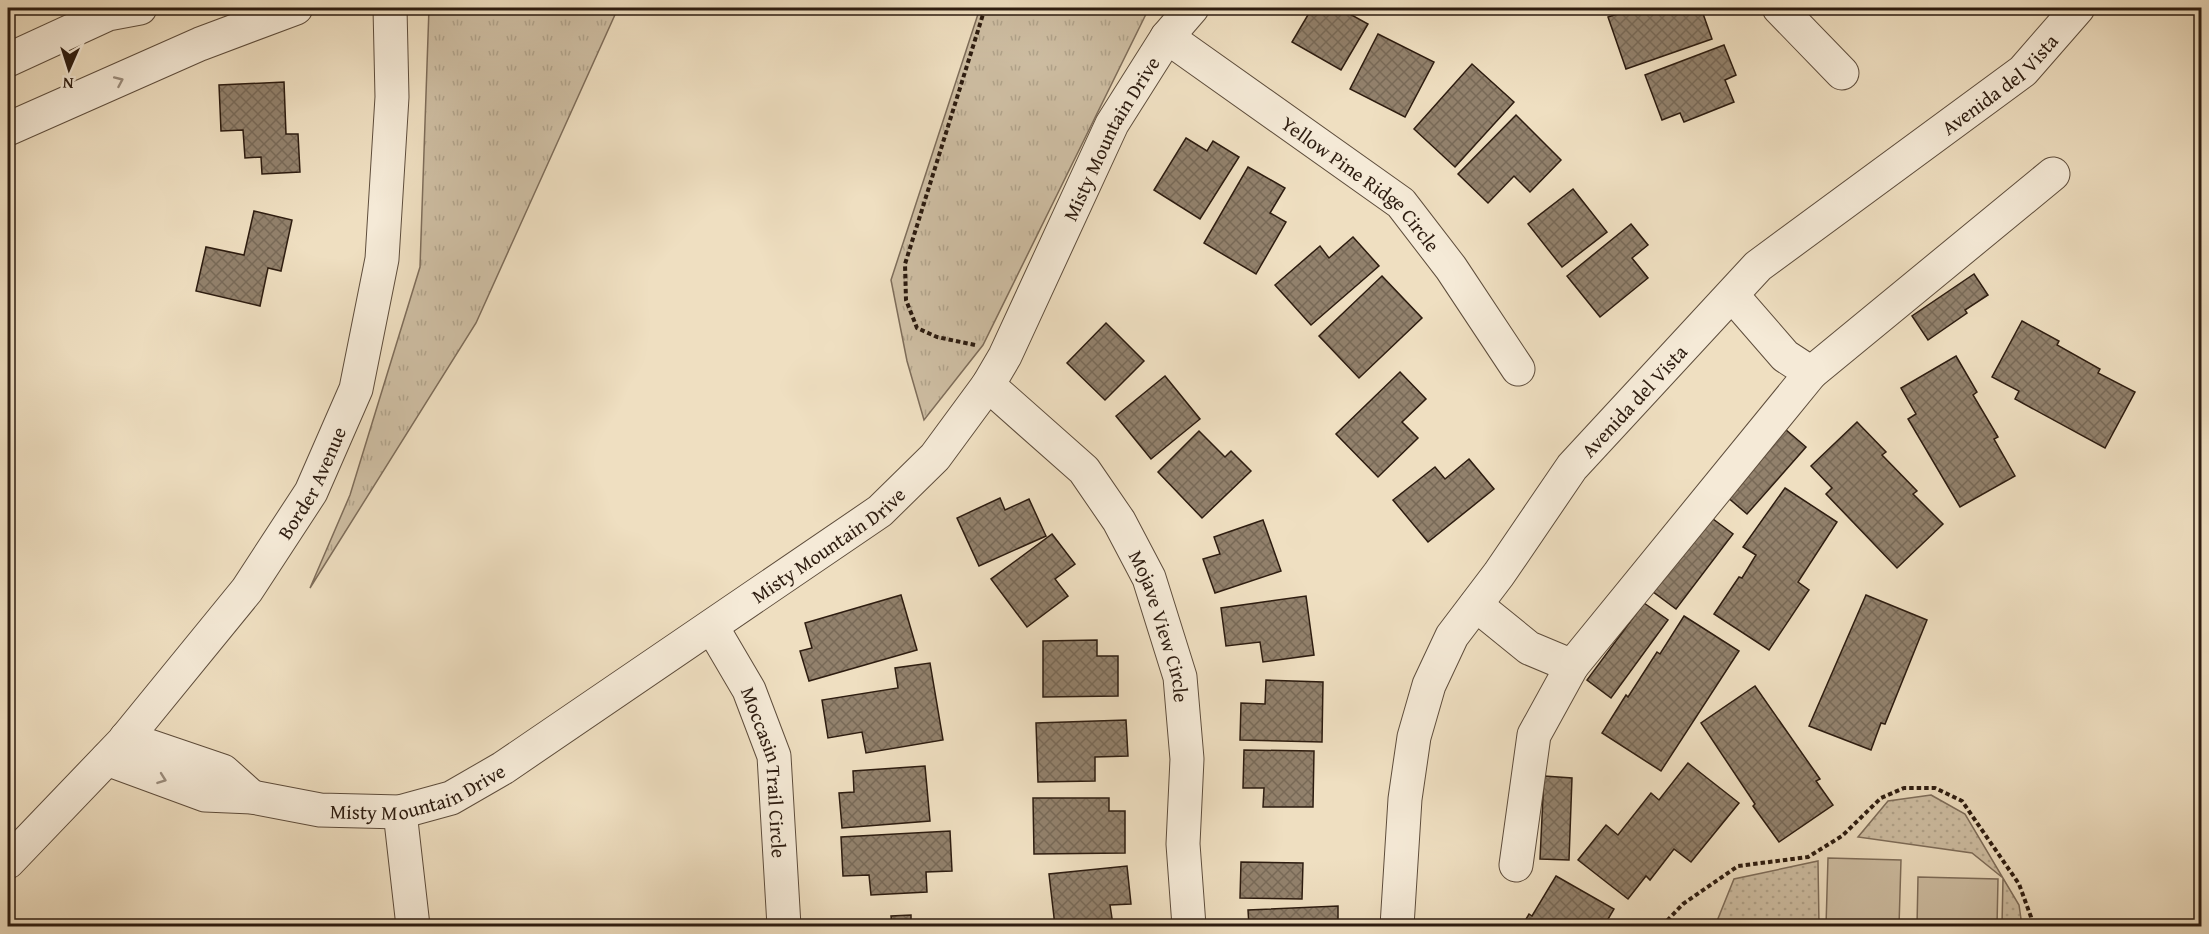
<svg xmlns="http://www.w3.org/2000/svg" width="2209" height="934" font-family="'Gentium Book Plus',serif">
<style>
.grass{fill:url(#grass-dots);stroke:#7e6d5a;stroke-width:1.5}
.park{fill:url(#park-tufts);stroke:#7e6d5a;stroke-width:1.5}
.garden{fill:#cebea3;stroke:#7e6d5a;stroke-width:1.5}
.building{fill:url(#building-cross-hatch);stroke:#2d1c10;stroke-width:1.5}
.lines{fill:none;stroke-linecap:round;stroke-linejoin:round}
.minor-casing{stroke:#5e4d3c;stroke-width:35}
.path{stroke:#2d1c10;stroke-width:4;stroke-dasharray:4.5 3;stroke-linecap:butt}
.minor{stroke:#f5ead7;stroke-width:33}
.oneway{stroke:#9b8d7d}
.labels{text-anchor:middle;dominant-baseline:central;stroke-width:5;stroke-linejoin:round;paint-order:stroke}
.street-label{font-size:20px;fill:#2d1c10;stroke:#f5ead7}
</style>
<defs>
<pattern id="grass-dots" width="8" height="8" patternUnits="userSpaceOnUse" patternTransform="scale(1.5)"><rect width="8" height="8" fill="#cebea3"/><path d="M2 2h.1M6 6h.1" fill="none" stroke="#b1a38b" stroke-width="1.8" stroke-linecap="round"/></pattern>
<pattern id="park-tufts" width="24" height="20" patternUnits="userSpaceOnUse" patternTransform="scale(1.5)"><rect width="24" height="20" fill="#cebea3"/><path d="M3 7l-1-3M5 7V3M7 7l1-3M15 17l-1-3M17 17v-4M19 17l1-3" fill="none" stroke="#b1a38b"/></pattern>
<pattern id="building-cross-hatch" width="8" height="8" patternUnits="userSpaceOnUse" patternTransform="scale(1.5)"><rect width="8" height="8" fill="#92816c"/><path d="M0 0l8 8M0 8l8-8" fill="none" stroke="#786957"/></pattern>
</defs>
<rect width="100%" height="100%" fill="#efdfc1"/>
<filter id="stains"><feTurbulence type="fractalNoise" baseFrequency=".00333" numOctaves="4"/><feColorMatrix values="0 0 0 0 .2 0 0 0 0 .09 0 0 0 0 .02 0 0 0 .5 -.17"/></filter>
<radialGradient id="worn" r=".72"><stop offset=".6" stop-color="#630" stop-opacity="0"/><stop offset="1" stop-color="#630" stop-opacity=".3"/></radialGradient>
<g class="grass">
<path d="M1931,795L1965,814L2019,905L2022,926H2002L2003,878L1972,853L1858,837L1888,801Z"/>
<path d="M1818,861L1819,926H1715L1734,879Z"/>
</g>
<g class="park">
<path d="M429,8H618L476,323L310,588L350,495L420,267Z"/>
<path d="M980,8H1149L983,345L924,420L907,361L891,280Z"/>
</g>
<g class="garden">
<path d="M1828,858L1901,860L1899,926H1826Z"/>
<path d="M1918,877L1998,879L1997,926H1917Z"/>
</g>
<g class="building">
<path d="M1312,8H1339L1368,24L1341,70L1292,42Z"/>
<path d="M1636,8H1668L1669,11L1681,8H1701L1712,39L1626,69L1608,17Z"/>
<path d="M1378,34L1434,62L1405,117L1350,89Z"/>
<path d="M1724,45L1736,75L1725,80L1734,102L1684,122L1680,113L1662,120L1645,75Z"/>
<path d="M1472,64L1514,102L1455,167L1414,129Z"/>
<path d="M284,82L286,134H298L300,172L262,174L261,157L245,158L243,130L221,131L219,85Z"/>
<path d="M1516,115L1561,160L1530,192L1514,176L1488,203L1458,174Z"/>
<path d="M1186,138L1207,151L1213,141L1239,157L1200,219L1154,190Z"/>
<path d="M1248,167L1285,188L1270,213L1286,222L1256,274L1204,243Z"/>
<path d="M1573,189L1607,232L1562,267L1528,224Z"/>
<path d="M254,211L292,220L281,271L268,268L260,306L196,291L206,247L244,255Z"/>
<path d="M1631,224L1648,245L1632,258L1648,278L1600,317L1567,276Z"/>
<path d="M1353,237L1379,266L1311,325L1275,285L1320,246L1329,258Z"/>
<path d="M1974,274L1988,295L1965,310L1967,313L1928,340L1912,316Z"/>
<path d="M1382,276L1422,318L1359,378L1319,336Z"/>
<path d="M2022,321L2059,341L2057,345L2100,369L2098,373L2135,392L2105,448L2015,399L2019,391L1992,377Z"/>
<path d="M1106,323L1144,361L1105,400L1067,363Z"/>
<path d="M1956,356L1977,392L1973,395L1998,437L1994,439L2015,476L1960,507L1908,419L1916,414L1901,388Z"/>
<path d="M1400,372L1426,399L1402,422L1418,438L1378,477L1336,434Z"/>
<path d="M1165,376L1200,419L1151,459L1116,416Z"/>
<path d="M1857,422L1886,452L1882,455L1917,491L1913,494L1943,524L1897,568L1826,494L1832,488L1811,466Z"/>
<path d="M1785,429L1806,447L1747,514L1726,496Z"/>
<path d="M1199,431L1225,457L1231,451L1251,471L1202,518L1158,472Z"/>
<path d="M1469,459L1494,489L1428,542L1393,500L1435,467L1445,479Z"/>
<path d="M1785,488L1837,522L1798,582L1809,590L1769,650L1714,614L1739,577L1742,578L1756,555L1743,547Z"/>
<path d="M1000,498L1005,510L1029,499L1046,536L979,566L957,518Z"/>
<path d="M1709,516L1733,534L1676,609L1652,591Z"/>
<path d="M1263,520L1281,571L1215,593L1203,559L1220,554L1214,537Z"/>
<path d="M1052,534L1075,564L1055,579L1068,596L1027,627L991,579Z"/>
<path d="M901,595L917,650L809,681L800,651L812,648L805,623Z"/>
<path d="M1866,595L1927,620L1885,724L1881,723L1871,750L1809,726Z"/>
<path d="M1306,596L1314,655L1263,662L1260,642L1226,646L1221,608Z"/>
<path d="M1644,603L1668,620L1611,698L1587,680Z"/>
<path d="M1684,616L1739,651L1661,771L1602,733L1626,695L1628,697L1657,652L1660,654Z"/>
<path d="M1097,640V656H1118V696L1043,697V641Z"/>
<path d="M930,663L943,740L866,753L862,732L828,738L822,700L898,688L895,668Z"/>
<path d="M1266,680L1323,682L1322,742L1240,740L1241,703L1265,704Z"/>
<path d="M1755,686L1820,779L1816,781L1833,805L1779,842L1753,806L1755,804L1701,723Z"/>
<path d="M1126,720L1128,756L1095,757V781L1038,782L1036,723Z"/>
<path d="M1244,750L1314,751L1313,807H1263L1264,788H1243Z"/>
<path d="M1688,763L1739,803L1691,862L1674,849L1650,880L1646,876L1628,899L1578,860L1606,825L1618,835L1651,793L1659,800Z"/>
<path d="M925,766L930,821L842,828L839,793L854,792L853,771Z"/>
<path d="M1544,776L1572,778L1569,860L1540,859Z"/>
<path d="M1033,798H1109V811H1125V853L1034,854Z"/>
<path d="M950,831L952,871L926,872L927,892L871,895L869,875L843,876L841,837Z"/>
<path d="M1241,862L1303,863L1302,899L1240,898Z"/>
<path d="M1127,866L1131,904L1110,905L1113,925L1055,926L1049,874Z"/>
<path d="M1556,876L1614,909L1604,926H1522L1529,914L1532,916Z"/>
<path d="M1338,906V926H1249L1248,910Z"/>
<path d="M911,915V926H866L892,925L891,916Z"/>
</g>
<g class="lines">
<g class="minor-casing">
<g id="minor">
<path d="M1779,8L1842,73"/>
<path id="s1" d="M1167,37L1401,203L1451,268L1518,369"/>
<path d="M8,60L108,14L140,8"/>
<path d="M8,129L200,44L296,8"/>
<path d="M1811,373L2053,174"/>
<path id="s2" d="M988,385L1084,470L1119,521L1149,578L1180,677L1187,759L1183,844L1189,926"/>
<path d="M1476,605L1529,648L1572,666L1811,373L1785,356L1732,295"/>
<path id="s3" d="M712,627L749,690L774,756L784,926"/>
<path d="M126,738L223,771L252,797"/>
<path id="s4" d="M107,759L205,795L252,797L320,810L400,812L451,798L503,768L880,511L935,457L988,385L1005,356L1112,124L1167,37L1192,8"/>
<path d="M400,812L413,926"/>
<path id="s5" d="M8,862L123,742L247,590L311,492L356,389L382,259L392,97L390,8"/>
<path d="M1516,865L1534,735L1572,666"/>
<path id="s6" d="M1397,926L1405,799L1414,737L1429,685L1452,636L1499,574L1572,467L1758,266L2023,71L2078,8"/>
</g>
</g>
<g class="path">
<path d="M975,345L937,337L917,328L906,300L905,264L985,8"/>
<path d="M1662,926L1683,904L1738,866L1808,857L1842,836L1881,798L1904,788H1935L1962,801L2019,884L2031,917L2033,926"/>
</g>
<use href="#minor" class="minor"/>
</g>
<defs><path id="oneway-chevron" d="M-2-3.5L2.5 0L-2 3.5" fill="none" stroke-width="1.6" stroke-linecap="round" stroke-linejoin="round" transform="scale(1.5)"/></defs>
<g class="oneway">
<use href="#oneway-chevron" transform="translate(119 81) rotate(-24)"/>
<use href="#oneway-chevron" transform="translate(162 779) rotate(20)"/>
</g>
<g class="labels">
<g class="street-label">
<text stroke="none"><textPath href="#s6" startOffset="1082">Avenida del Vista</textPath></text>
<text stroke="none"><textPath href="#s4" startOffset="1312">Misty Mountain Drive</textPath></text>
<text stroke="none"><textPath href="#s1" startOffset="244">Yellow Pine Ridge Circle</textPath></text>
<text stroke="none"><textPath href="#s6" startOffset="596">Avenida del Vista</textPath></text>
<text stroke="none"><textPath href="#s5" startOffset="488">Border Avenue</textPath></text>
<text stroke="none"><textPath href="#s4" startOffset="808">Misty Mountain Drive</textPath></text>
<text stroke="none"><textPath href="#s2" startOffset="304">Mojave View Circle</textPath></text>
<text stroke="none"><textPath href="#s3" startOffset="158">Moccasin Trail Circle</textPath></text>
<text stroke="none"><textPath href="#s4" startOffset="322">Misty Mountain Drive</textPath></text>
</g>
</g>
<rect width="2209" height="934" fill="none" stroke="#efdfc1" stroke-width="30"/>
<rect x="9" y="9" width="2191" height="916" fill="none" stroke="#2d1c10" stroke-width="3"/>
<rect x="15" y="15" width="2179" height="904" fill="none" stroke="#2d1c10" stroke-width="1.5"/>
<g transform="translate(69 69) rotate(183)" stroke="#f5ead7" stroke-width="4.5" paint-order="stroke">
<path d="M0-4.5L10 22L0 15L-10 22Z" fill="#2d1c10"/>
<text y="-9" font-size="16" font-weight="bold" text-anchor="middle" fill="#2d1c10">N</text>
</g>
<rect width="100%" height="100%" filter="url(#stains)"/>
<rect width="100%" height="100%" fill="url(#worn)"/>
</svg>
